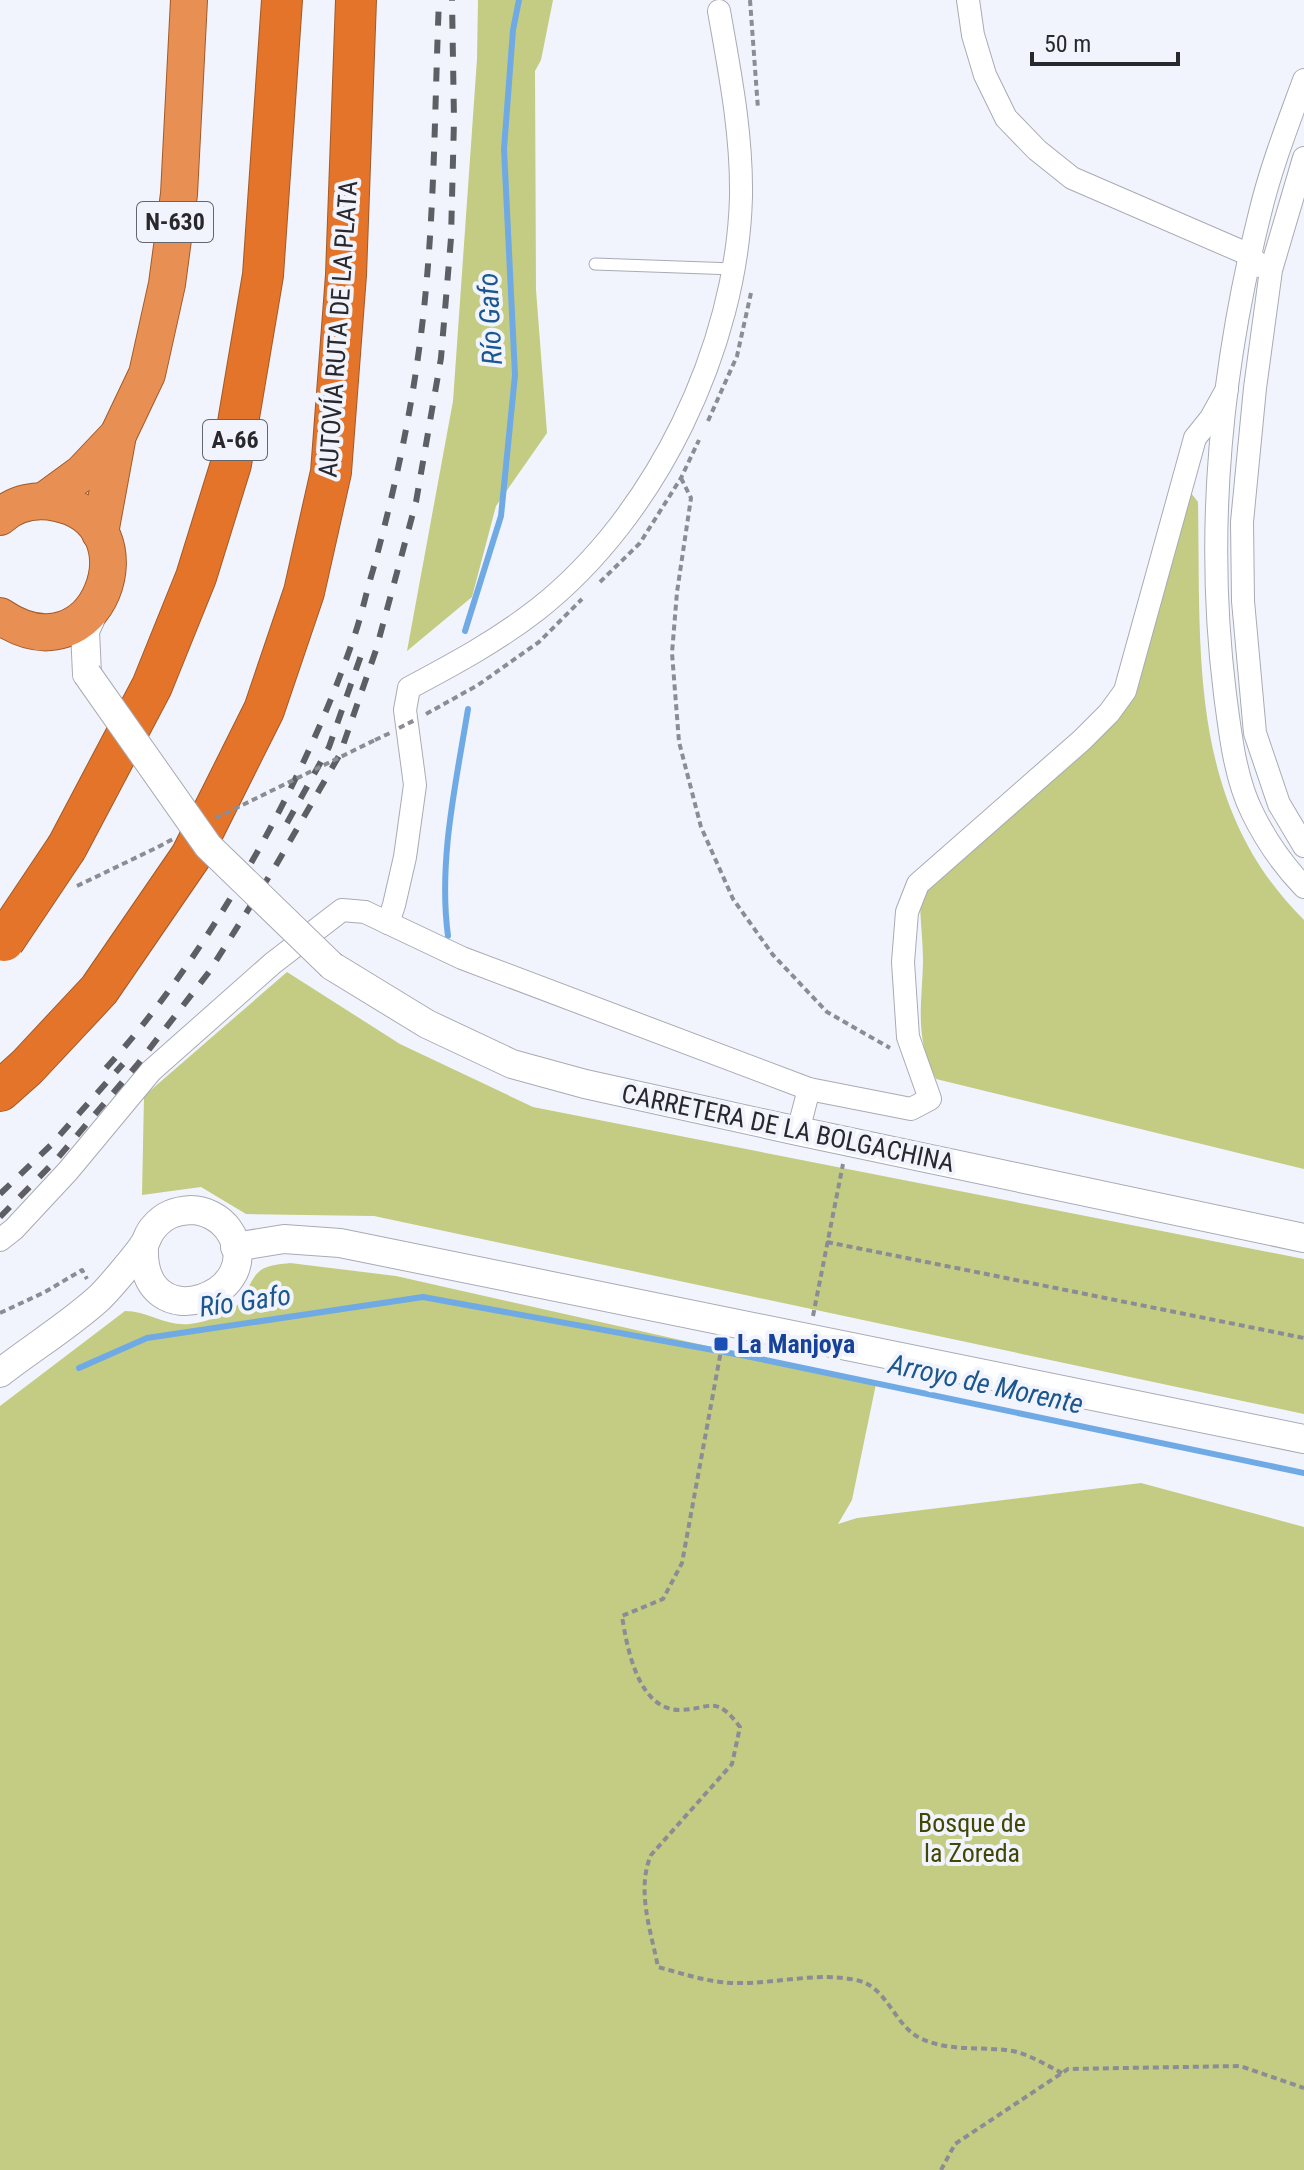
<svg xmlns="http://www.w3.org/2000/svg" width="1304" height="2170" font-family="'Roboto Condensed',sans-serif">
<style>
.green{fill:#c3cc82}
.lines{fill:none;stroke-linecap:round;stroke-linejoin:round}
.stream{stroke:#70aae5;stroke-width:6}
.service-casing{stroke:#a9abb4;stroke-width:13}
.minor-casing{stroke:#a9abb4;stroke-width:24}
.tertiary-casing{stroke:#a9abb4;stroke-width:30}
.trunk-casing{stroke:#a25a2a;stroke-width:38}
.motorway-casing{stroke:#a25a2a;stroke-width:42}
.path{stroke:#8c8d94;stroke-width:4;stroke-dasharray:6 4;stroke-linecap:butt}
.service{stroke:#fff;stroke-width:11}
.minor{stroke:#fff;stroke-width:22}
.tertiary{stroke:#fff;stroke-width:28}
.trunk{stroke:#e89054;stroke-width:36}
.motorway{stroke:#e37429;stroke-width:40}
.rail{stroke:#5e5f64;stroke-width:6;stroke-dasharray:14 14;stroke-linecap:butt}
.tertiary-bridge-casing{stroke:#a9abb4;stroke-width:30;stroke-linecap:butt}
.motorway-bridge-casing{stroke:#a25a2a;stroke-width:42;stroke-linecap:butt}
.path-bridge{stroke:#8c8d94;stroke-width:4;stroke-dasharray:6 4;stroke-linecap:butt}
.tertiary-bridge{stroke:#fff;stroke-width:28}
.motorway-bridge{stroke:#e37429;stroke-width:40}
.transit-dot{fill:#1a4fb4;stroke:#f2f4fd;stroke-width:3}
.labels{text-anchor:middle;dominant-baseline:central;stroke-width:8;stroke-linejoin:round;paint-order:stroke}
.shield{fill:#f2f4fd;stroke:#65666b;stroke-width:2}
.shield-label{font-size:24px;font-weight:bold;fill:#29292d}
.street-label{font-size:26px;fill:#29292d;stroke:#f2f4fd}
.transit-label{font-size:26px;font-weight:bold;fill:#164399;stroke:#f2f4fd;text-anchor:start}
.park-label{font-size:26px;fill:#424706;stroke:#f2f4fd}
.water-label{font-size:28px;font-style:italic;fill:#1b578e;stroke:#f2f4fd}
</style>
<rect width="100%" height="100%" fill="#f2f4fd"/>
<g class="green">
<path d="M478,0H553L541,60L535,71L536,290L547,433L496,506L472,597L407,651L453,401L477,59Z"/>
<path d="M1191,493L1198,502C1201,653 1187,804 1304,920V1169L936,1079C914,1037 922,1007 923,961C923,940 920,920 920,898L1123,712L1131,698Z"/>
<path d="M287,972L400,1044L533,1107L1304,1259V1414L374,1216L246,1214L201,1187L142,1195L144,1096Z"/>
<path d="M290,1263L396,1276L876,1384L852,1500L838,1524L857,1518L1141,1483L1304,1527V2170H0V1406L125,1311C148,1311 167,1327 190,1324C206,1322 230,1314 241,1301C248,1292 250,1278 261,1270C268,1265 282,1264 290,1263Z"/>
</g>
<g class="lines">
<g class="stream">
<path d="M465,631L501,516L515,375L504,149L513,30L519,0"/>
<path d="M448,936C438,861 456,783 468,709"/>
<path d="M79,1368L147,1338L423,1297L746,1356L1304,1473"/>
</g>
<g class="service-casing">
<path id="service" d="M595,264L734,269"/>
</g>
<g class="minor-casing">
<g id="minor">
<path d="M968,0L973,35L985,75L1006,118L1037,150L1072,178L1250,255L1260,266"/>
<path d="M1304,80C1288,124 1271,167 1260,213C1221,369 1205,534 1225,694C1230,732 1235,778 1252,812C1265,839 1284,866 1304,887"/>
<path d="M1304,158L1271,270L1255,388L1242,522L1243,601L1255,733L1279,804L1304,846"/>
<path d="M388,923L394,905L405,857L415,785L405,710L409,688C454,664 497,641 538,609C656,516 737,347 741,197C742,134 730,73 719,11"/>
<path d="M798,1131L809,1089"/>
<path d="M0,1240L14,1229L68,1171L151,1071L273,963L342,910L365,912L462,958L809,1089L911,1109L930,1099L908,1037L903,962L907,912L918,884L1082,740L1109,713L1125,691L1195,438L1211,418L1227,389"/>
</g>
</g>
<g class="tertiary-casing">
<g id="tertiary">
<path d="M87,674L85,631L97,605"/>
<path d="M332,966L427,1024L512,1064L585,1084L798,1131L1304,1238"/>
<path d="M235,1247L284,1239L340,1243L1304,1439"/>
<path d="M0,1373C32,1348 68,1326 98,1299C107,1291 139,1253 145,1243C148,1237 149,1232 154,1227C164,1215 175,1211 191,1210C205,1210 220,1218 228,1229C274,1293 139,1345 144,1245"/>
</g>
</g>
<g class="trunk-casing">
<g id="trunk">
<path d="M45,500L82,473L118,435"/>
<path d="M0,517C16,502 37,499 57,503C155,522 98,683 0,616"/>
<path d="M100,533L118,435L147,374L167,284L179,194L189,0"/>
</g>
</g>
<g class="motorway-casing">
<g id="motorway">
<path d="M67,847L152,686L196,577L231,464L263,275L282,0"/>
<path d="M0,1091L27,1067L99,990L191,856L264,710L304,592L331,472L346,275L356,0"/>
</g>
</g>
<g class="path">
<path d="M750,0L758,109"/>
<path d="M708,421L737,356L751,293"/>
<path d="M681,478L691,498L677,592L672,653L679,742L701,827L733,899L773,955L827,1012L890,1048"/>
<path d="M600,582L640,543L681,478L699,440"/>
<path d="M426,714L478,685L539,642L582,599"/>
<path d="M375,740L390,733"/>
<path d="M77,886L158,847"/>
<path d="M827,1242L1304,1338"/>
<path d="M0,1313L45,1292L82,1270L87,1279"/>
<path d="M813,1316L843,1164"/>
<path d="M722,1345L682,1563L663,1599L622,1616C627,1648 638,1710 680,1710C712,1709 715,1694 740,1727L732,1764L651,1855C636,1890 651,1931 658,1967C684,1974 713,1984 741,1983C778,1983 819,1972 856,1980C888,1986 894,2027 922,2039C948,2051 978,2047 1006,2050C1026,2052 1044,2064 1062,2073"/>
<path d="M941,2170L955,2144L1068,2069L1240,2066L1304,2088"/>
</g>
<use href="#service" class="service"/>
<use href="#minor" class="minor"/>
<use href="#tertiary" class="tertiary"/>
<use href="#trunk" class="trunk"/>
<use href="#motorway" class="motorway"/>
<g class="rail">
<path d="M287,823L329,747L365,644"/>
<path d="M106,1068C208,956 304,784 353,640C361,618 366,593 373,570C392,500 408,429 418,357C435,239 434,119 439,0"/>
<path d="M0,1194L51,1145L123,1064"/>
<path d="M0,1217L56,1160L137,1065L209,972L275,867L340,754L376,650L416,502L441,358L451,238L454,120L452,0"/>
</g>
<g class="tertiary-bridge-casing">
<path id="tertiary-bridge" d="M87,674L208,846L332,966"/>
</g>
<g class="motorway-bridge-casing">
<path id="motorway-bridge" d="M4,941L67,847"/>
</g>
<g class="path-bridge">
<path d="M399,728L417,719"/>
<path d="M216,818L375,740"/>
<path d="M158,847L175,838"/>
</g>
<use href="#tertiary-bridge" class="tertiary-bridge"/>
<use href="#motorway-bridge" class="motorway-bridge"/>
</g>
<rect class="transit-dot" x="713" y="1336" width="16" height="16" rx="4"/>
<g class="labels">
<g class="shield">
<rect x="137" y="202" width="76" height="40" rx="6"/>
<rect x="203" y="420" width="64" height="40" rx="6"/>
</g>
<g class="shield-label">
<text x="175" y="222">N-630</text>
<text x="235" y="440">A-66</text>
</g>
<g class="street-label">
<text transform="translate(338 329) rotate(-86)">AUTOVÍA RUTA DE LA PLATA</text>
<text transform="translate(788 1128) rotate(12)">CARRETERA DE LA BOLGACHINA</text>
</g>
<g class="transit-label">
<text x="737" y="1344">La Manjoya</text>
</g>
<g class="park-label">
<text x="972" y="1823">Bosque de<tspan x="972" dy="30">la Zoreda</tspan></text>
</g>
<g class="water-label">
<text transform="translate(490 319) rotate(-93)">Río Gafo</text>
<text transform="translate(245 1301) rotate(-8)">Río Gafo</text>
<text transform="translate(986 1384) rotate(12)">Arroyo de Morente</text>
</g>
</g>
<path d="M1032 52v12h146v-12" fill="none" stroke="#29292d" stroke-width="4"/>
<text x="1044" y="52" font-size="24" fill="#29292d" stroke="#f2f4fd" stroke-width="6" paint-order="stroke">50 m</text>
</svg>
